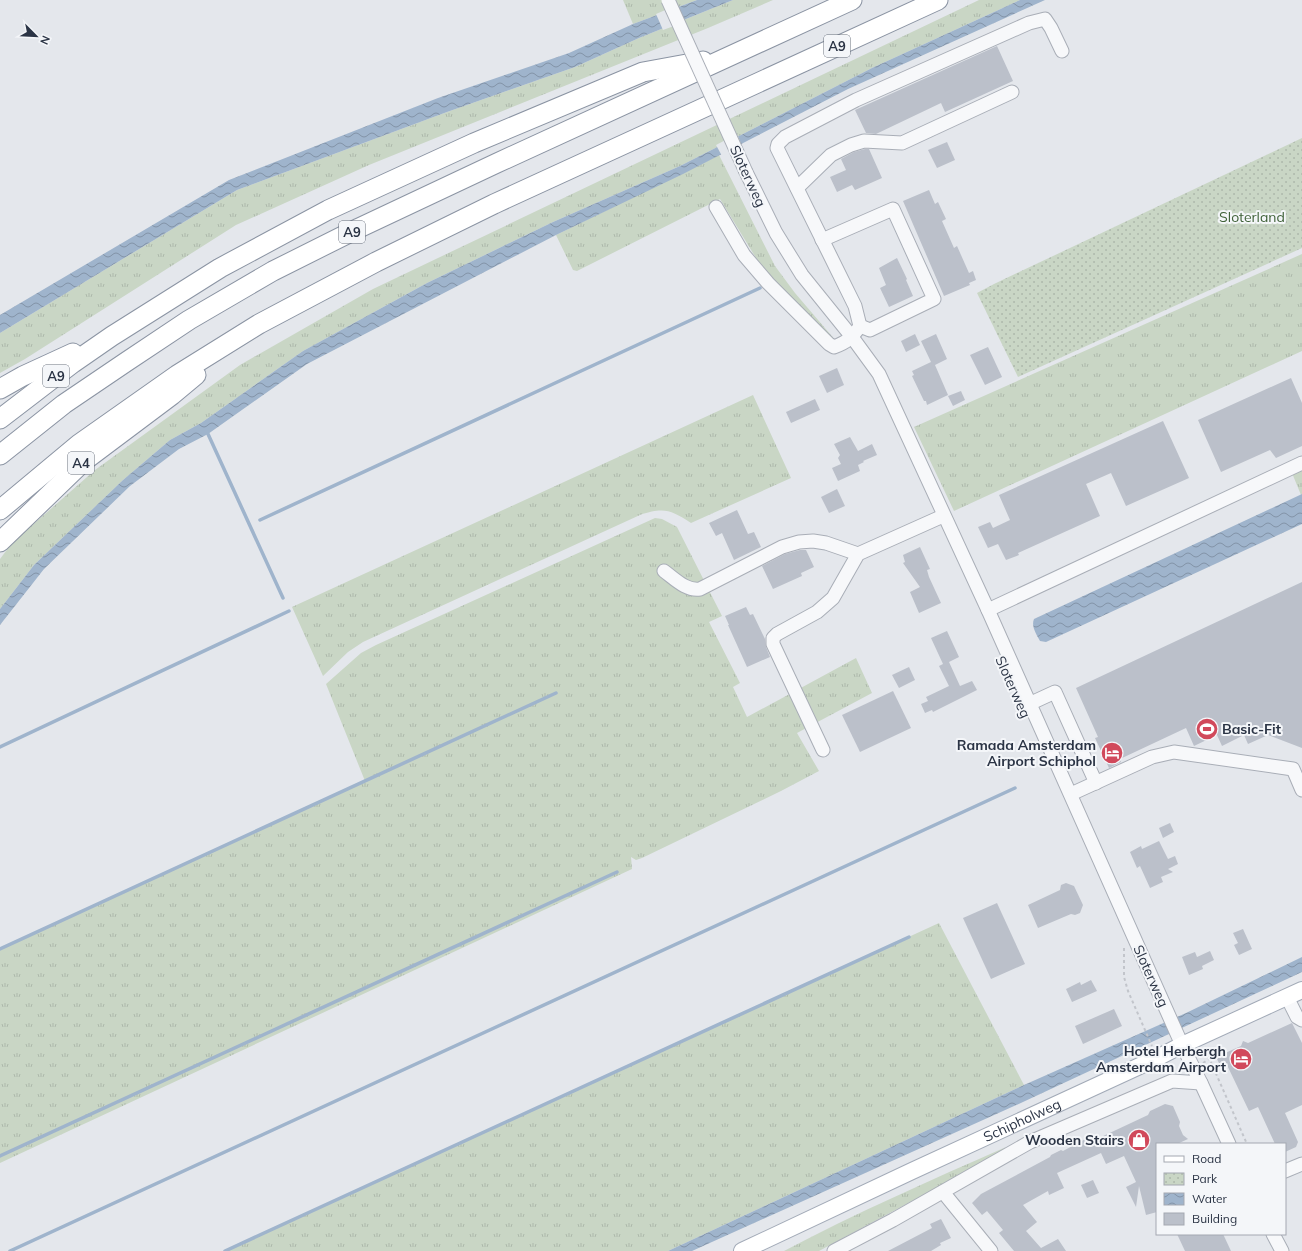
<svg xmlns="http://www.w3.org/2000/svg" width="1302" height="1251" font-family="Mulish,sans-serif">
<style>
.grass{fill:url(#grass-tufts)}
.park{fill:url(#park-dots)}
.water{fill:url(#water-waves)}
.pier{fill:#e4e7ec}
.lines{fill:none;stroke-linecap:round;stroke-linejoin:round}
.stream{stroke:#9fb4cc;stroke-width:3.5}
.building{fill:#bbc0ca}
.minor-casing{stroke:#a9aeb7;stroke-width:15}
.major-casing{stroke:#a3abb8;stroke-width:18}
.highway-casing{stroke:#8b94a3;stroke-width:21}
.path{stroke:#c2c5cb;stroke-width:2;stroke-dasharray:3 3;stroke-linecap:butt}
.minor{stroke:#f7f8fa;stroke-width:13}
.major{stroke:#fff;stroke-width:16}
.highway{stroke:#fff;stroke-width:19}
.minor-bridge-casing{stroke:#a9aeb7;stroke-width:15;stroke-linecap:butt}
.minor-bridge{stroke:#f7f8fa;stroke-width:13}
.labels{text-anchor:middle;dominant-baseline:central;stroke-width:4;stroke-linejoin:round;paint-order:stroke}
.shield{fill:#f4f6f9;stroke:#676e7b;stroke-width:1}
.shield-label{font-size:13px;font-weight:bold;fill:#2b3445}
.street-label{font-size:14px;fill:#2b3445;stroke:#f4f6f9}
.park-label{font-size:14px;fill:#3f6138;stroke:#f4f6f9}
.poi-label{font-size:14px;font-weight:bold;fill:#2b3445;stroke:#f4f6f9;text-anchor:end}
</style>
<defs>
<pattern id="grass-tufts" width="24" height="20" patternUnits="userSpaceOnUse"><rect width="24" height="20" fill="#c9d6c5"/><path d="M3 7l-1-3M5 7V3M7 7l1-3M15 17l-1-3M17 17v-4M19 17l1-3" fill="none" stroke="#adb8ab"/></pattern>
<pattern id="park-dots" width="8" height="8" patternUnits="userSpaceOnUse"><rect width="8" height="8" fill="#c9d6c5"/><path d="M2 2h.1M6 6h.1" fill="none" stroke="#adb8ab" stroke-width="1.8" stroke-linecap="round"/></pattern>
<pattern id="water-waves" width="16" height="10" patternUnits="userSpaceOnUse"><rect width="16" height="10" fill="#9fb4cc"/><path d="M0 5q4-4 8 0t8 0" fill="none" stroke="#8293a7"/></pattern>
</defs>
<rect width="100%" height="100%" fill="#e4e7ec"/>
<g class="grass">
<path d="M623,0H697L633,24Z"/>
<path d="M733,0H773L708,28L369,165L236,225L25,359L0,373V333L237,190L447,112L575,67L639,38Z"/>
<path d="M979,0H1020L872,68L680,166L553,222L427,283L303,351L201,423L170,440L123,480L34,565L0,609V559L12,543L95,470L240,365L373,289Z"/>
<path d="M719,155L775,266L795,293L836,341L834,344L767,276L720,199L577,271L573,270L556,235Z"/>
<path d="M1302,254V351L954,511L914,427Z"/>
<path d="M753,395L791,478L691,523C671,510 664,507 640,515L363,642L348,652L323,676L292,607Z"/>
<path d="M1302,469V494L1301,495L1292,473Z"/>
<path d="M655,518L662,519L677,527L722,616L709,622L740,683L733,687L747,717L856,658L872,693L797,733L819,771L781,791L642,858L636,860L631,857L632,869L0,1163V949L365,781L326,684L361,653L376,645Z"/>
<path d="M939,923L1024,1085L668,1251H225Z"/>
<path d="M1006,1147L994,1157L819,1251H784C856,1213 931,1180 1006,1147Z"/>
</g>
<path class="park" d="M1302,138V248L1018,377L977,293L994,284Z"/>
<g class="water">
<path d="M697,0H733L639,38L575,67L447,112L237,190L0,333V315L229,180L438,98L569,53L633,24Z"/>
<path d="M1020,0H1045L848,89L683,174L556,235L307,364L208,434L179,449L130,486L44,569L0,625V609L34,565L123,480L170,440L201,423L303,351L427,283L553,222L680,166L872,68Z"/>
<path d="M1302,494V524L1046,642L1040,641C1036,634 1031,626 1034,619Z"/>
<path d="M1302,957V972L1023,1102L692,1251H668L1024,1085L1186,1013Z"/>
</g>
<g class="pier">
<path d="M677,5L685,22L663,30L656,14Z"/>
<path d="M737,134L742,146L722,156L716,145Z"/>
</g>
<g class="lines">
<g class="stream">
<path d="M208,434L283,598"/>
<path d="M260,520L760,288"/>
<path d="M0,747L289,611"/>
<path d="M0,949L556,693"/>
<path d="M0,1156L617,872"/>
<path d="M10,1251L1015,788"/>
<path d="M225,1251L909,937"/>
</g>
</g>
<g class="building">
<path d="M997,46L1013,81L945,112L941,103L876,134L866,133L855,110Z"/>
<path d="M947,142L955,160L937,168L928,150Z"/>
<path d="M865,149H869L882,178L855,190L852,185L837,192L830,177L846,170L841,159L854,152Z"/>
<path d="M929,190L935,204L938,202L946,219L942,221L954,248L957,246L969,273L973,271L976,280L969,283L970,285L944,296L903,201Z"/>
<path d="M897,258L907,279L906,280L913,296L889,307L880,288L886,285L879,268Z"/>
<path d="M915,334L920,345L906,352L901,341Z"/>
<path d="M936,334L947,359L935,365L948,395L927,405L926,401H924L912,376L914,375L912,371L931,362L921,341Z"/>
<path d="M988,347L1002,377L985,385L970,355Z"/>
<path d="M837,368L844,385L827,393L819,376Z"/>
<path d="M1291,378L1302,403V446L1276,458L1270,450L1221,472L1198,420Z"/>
<path d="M961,391L965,400L953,406L948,396Z"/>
<path d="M815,399L820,410L791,423L786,412Z"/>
<path d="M1163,421L1189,478L1126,506L1111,473L1086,484L1100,516L1018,553L1019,555L1006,560L998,544L988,548L978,527L990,522L993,528L1010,520L999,495Z"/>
<path d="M850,437L858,451L872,444L877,455L863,461L864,462L858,465L860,471L838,481L832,468L841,464L838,458L840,455L834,444Z"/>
<path d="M837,489L845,506L829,513L821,497Z"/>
<path d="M737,510L748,534L754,532L761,547L734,560L722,533L716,536L709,523Z"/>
<path d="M920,547L930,569L927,570L929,577L941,603L919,613L910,592L920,587L903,563L905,562L903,555Z"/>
<path d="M800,550H806L814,567L801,573L802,576L773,589L762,566L785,554Z"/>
<path d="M1302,582V748L1268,735L1248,744L1244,735L1222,746L1217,735L1194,746L1186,728L1120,759L1121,762L1109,768L1095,738L1098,737L1076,688Z"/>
<path d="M746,607L750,615L753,614L765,639L766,647L770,657L747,667L728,625H729L725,616Z"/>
<path d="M947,631L959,657L949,662L960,686L972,681L977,690L933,712L932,710L925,713L921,704L928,701L926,697L949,686L939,666L943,664L931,638Z"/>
<path d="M909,667L915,680L899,688L892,675Z"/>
<path d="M893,691L911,728L860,752L842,715Z"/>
<path d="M1170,823L1174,832L1163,838L1159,828Z"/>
<path d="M1159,841L1168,859L1175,856L1178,864L1168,869L1173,872L1161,877L1163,882L1150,888L1140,866L1137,868L1130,852L1141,846L1142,849Z"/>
<path d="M1066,883L1074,886L1083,905L1080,913L1075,915L1071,914L1038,928L1028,905L1060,890L1061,885Z"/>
<path d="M997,903L1025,964L991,979L963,918Z"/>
<path d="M1243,929L1252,949L1239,955L1234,945L1238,943L1233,933Z"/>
<path d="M1210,951L1214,960L1202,966L1203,969L1189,975L1182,957L1195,952L1197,957Z"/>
<path d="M1091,980L1097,991L1072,1002L1066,989L1080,982L1081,985Z"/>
<path d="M1114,1009L1122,1026L1083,1044L1075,1026Z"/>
<path d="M1292,1023L1302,1043V1105L1285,1113L1298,1142L1296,1147L1285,1152V1144H1275L1258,1107L1249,1111L1227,1065L1221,1067L1216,1057L1241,1046L1243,1041L1248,1043Z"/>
<path d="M1165,1104L1173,1106L1180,1122L1179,1126L1183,1135L1188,1139L1177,1144H1157V1212L1146,1215L1139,1186L1136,1207L1126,1187L1136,1182L1124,1156L1106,1164L1101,1153L1057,1173L1064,1188L1049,1195L1048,1191L1023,1205L1037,1222L1026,1231L1041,1248L1058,1239L1066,1251H1014L999,1233L1003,1230L987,1211L982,1215L972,1203L981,1194L1050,1157L1051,1155L1061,1150L1063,1151L1091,1136L1094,1137L1098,1135L1099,1138L1148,1115L1150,1111Z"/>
<path d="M1093,1180L1099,1193L1087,1198L1081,1185Z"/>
<path d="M941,1219L951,1238L940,1243L941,1245L931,1251H888L932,1228L930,1224Z"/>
<path d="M1177,1234H1223L1231,1251H1185Z"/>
</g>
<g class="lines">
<g class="minor-casing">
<g id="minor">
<path d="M746,172L776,233L802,275L852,337L879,374L988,610L1182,1045L1201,1083L1229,1144"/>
<path d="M797,188L831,155L851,145L864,141L902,143L1012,92"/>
<path d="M716,207L744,255L768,283L829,344L834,347C847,342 852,338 860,326L855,306L777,148L778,144L785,137L856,100L1029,23L1045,19L1051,28L1062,51"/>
<path d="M822,240L893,209L934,299L870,330L860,326"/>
<path d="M664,571C675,579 686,591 700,589L782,547L799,542L813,541L826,543L858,554"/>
<path d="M988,610L1302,463"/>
<path d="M1029,704L1055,692L1096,783"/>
<path d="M823,750L773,644V638L777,634L817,612L833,598L858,554L943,516"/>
<path d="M1071,794L1152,757L1174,752L1293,769L1302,790"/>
<path d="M1287,997L1297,1017L1302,1020"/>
<path d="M1285,1171L1302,1164"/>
<path d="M943,1192L991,1251"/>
<path d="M1273,1234L1282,1251"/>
<path d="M834,1251L893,1220L1030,1142L1172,1081L1201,1083"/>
</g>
</g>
<g class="major-casing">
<g id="major">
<path id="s1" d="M742,1251L912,1171L1157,1058L1182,1045L1302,990"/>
</g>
</g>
<g class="highway-casing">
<g id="highway">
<path d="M0,389L23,376L73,353"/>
<path d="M0,419L73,363L112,336L220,268L328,210L474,143L643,72L703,61"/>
<path d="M0,455L64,404L126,362L189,320L273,271L359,228L497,163L852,0"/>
<path d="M0,510L79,444L177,375L259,324L376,262L494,204L938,0"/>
<path d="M0,542L84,461L172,395L196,375"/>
</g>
</g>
<g class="path">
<path d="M1124,948V977L1128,991L1152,1046"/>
<path d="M1206,1051L1247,1144"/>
<path d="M1200,1054L1208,1050"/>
<path d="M1203,1063L1209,1059"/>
</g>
<use href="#minor" class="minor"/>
<use href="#major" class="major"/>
<use href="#highway" class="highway"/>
<g class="minor-bridge-casing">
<path id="minor-bridge" d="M668,0L746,172"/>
</g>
<use href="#minor-bridge" class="minor-bridge"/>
</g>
<defs>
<g id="stadium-disc" transform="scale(1.15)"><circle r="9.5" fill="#d1495b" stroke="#f4f6f9"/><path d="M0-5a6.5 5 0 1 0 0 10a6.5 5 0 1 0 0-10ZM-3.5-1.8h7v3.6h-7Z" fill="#fff"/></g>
<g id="hotel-disc" transform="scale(1.15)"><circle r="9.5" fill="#d1495b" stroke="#f4f6f9"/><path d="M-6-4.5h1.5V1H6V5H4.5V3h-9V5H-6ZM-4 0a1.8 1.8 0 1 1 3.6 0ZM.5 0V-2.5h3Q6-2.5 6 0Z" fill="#fff"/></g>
<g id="shop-disc" transform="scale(1.15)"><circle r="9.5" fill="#d1495b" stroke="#f4f6f9"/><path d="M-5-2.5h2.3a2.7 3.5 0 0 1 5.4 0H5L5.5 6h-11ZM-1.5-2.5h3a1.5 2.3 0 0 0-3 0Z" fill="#fff"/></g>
</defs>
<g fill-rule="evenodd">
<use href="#stadium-disc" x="1207" y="729"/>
<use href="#hotel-disc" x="1112" y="753"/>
<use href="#hotel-disc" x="1241" y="1059"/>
<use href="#shop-disc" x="1139" y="1140"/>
</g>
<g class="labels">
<g class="shield">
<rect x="824" y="35" width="26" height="22" rx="3"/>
<rect x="339" y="221" width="26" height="22" rx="3"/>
<rect x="43" y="365" width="26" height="22" rx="3"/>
<rect x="68" y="452" width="26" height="22" rx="3"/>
</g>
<g class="shield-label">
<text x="837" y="46">A9</text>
<text x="352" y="232">A9</text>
<text x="56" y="376">A9</text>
<text x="81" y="463">A4</text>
</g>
<g class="street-label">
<text transform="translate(748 176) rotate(65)">Sloterweg</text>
<text transform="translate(1013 687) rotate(66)">Sloterweg</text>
<text transform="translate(1151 976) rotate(66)">Sloterweg</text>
<text stroke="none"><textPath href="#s1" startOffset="309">Schipholweg</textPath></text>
</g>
<g class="park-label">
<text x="1252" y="217">Sloterland</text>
</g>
<g class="poi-label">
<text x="1222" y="729" text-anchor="start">Basic-Fit</text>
<text x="1096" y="745">Ramada Amsterdam<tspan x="1096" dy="16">Airport Schiphol</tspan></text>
<text x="1226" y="1051">Hotel Herbergh<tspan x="1226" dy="16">Amsterdam Airport</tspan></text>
<text x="1124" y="1140">Wooden Stairs</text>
</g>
</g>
<rect x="1156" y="1143" width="130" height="92" fill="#f4f6f9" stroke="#a4a8b1"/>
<rect x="1164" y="1156" width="20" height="6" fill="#ffffff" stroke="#a4a8b1"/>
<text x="1192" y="1163" font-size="12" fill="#2b3445">Road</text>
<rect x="1164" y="1173" width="20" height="12" fill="url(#park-dots)" stroke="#a4a8b1"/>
<text x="1192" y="1183" font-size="12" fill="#2b3445">Park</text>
<rect x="1164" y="1193" width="20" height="12" fill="url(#water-waves)" stroke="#a4a8b1"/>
<text x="1192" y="1203" font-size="12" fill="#2b3445">Water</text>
<rect x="1164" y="1213" width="20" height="12" fill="#bbc0ca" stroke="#a4a8b1"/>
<text x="1192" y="1223" font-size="12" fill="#2b3445">Building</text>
<g transform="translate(36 36) rotate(114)" stroke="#f4f6f9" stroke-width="3" paint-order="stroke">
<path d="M0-3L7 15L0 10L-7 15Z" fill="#2b3445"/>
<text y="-6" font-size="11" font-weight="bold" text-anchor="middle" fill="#2b3445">N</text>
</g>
</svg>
